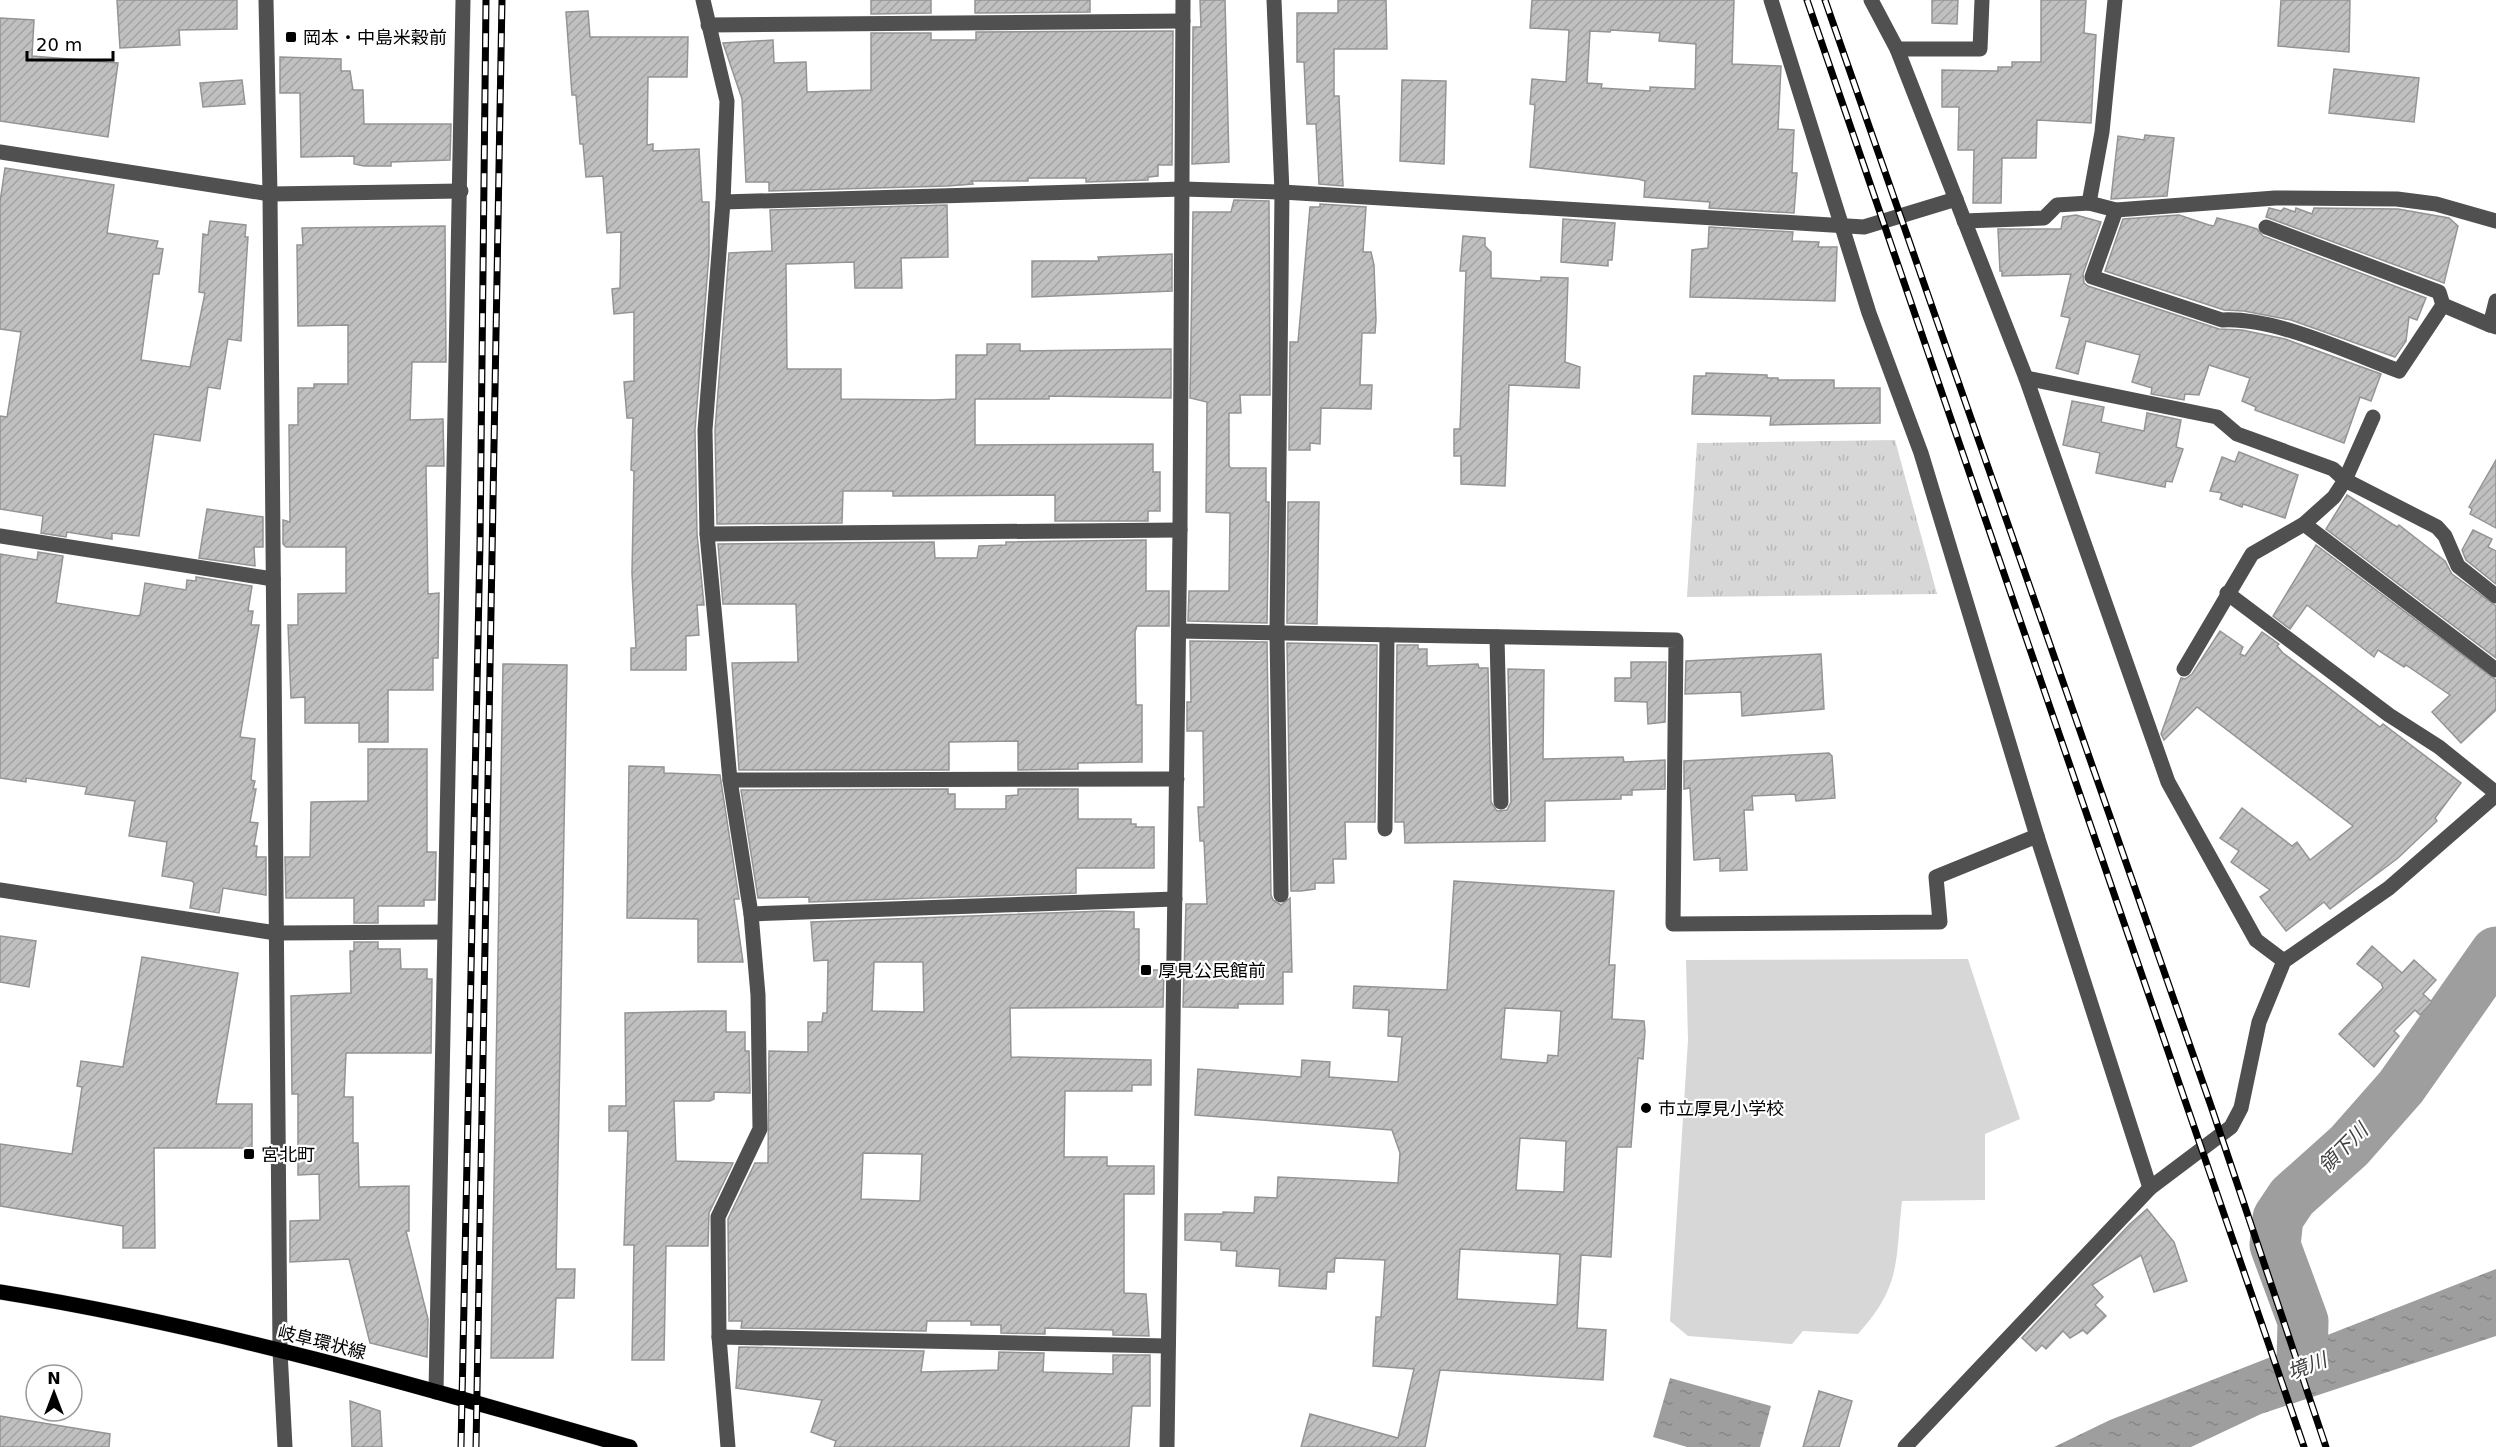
<svg xmlns="http://www.w3.org/2000/svg" width="2496" height="1447" font-family="'DejaVu Sans','Noto Sans JP',sans-serif">
<style>
.park{fill:url(#park-tufts)}
.garden{fill:#d7d7d7}
.water{fill:url(#water-ripples)}
.lines{fill:none;stroke-linecap:round;stroke-linejoin:round}
.river{stroke:#9e9e9e;stroke-width:51}
.building{fill:url(#building-hatch);stroke:#949494;stroke-width:1.5;fill-rule:evenodd}
.major-casing{stroke:#dbdbdb;stroke-width:16}
.minor{stroke:#505050;stroke-width:15}
.major{stroke:#000;stroke-width:15}
.rail-casing{stroke:#000;stroke-width:7}
.rail{stroke:#fff;stroke-width:4.5;stroke-dasharray:14;stroke-linecap:butt}
.poi-dot{fill:#000;stroke:#fff;stroke-width:2}
.labels{text-anchor:middle;dominant-baseline:central;stroke-width:4.5;stroke-linejoin:round;paint-order:stroke}
.poi-label{font-size:18px;fill:#000;stroke:#fff;text-anchor:start}
.street-label{font-size:18px;fill:#000;stroke:#fff}
.water-label{font-size:20px;font-style:italic;fill:#3f3f3f;stroke:#fff}
</style>
<defs>
<pattern id="park-tufts" width="24" height="20" patternUnits="userSpaceOnUse" patternTransform="scale(1.5)"><rect width="24" height="20" fill="#d7d7d7"/><path d="M3 7l-1-3M5 7V3M7 7l1-3M15 17l-1-3M17 17v-4M19 17l1-3" fill="none" stroke="#b7b7b7"/></pattern>
<pattern id="water-ripples" width="26" height="14" patternUnits="userSpaceOnUse" patternTransform="scale(1.5)"><rect width="26" height="14" fill="#9e9e9e"/><path d="M2 4q2-2 4 0t4 0M15 11q2-2 4 0t4 0" fill="none" stroke="#868686"/></pattern>
<pattern id="building-hatch" width="6" height="6" patternUnits="userSpaceOnUse" patternTransform="scale(1.5)"><rect width="6" height="6" fill="#c0c0c0"/><path d="M-1 1l2-2M0 6l6-6M5 7l2-2" fill="none" stroke="#a3a3a3"/></pattern>
</defs>
<rect width="100%" height="100%" fill="#fff"/>
<path class="park" d="M1895,440L1937,594L1687,597L1697,443Z"/>
<path class="garden" d="M1968,959L2020,1119L1985,1134V1200L1902,1201C1895,1262 1902,1285 1858,1334L1803,1331L1792,1344L1688,1336L1670,1321L1688,1040L1686,960Z"/>
<g class="water">
<path d="M2496,1269V1336L2261,1414L2191,1447H2054L2110,1420Z"/>
<path d="M1670,1378L1771,1406L1760,1447H1687L1653,1437Z"/>
</g>
<g class="lines">
<path class="river" d="M2302,1366L2303,1321L2275,1245L2278,1218L2292,1197L2349,1146L2401,1087L2496,952"/>
</g>
<g class="building">
<path d="M117,0H237V29L179,30L180,45L120,48Z"/>
<path d="M871,0H931V13L871,14Z"/>
<path d="M975,0H1090V12L975,13Z"/>
<path d="M1200,0H1225L1229,162L1192,164L1193,27H1201Z"/>
<path d="M1338,0H1386L1387,49H1334V96H1339L1343,186L1319,184L1316,124H1307L1304,62H1297V13H1338Z"/>
<path d="M1532,0H1734L1732,64L1781,66L1778,129L1794,130L1792,173H1797L1794,213L1709,208L1710,202L1644,197L1645,181L1638,179L1530,167L1535,105L1530,104L1532,79L1566,82L1569,30L1530,28ZM1611,30L1660,33L1659,41L1696,44L1695,89L1650,87V91L1601,88L1602,84L1587,83L1590,31L1610,32Z"/>
<path d="M1932,0H1958L1957,24L1932,23Z"/>
<path d="M2041,0H2086L2084,33L2096,35L2091,123L2037,120L2036,158H2002L2001,203H1973L1974,150H1958L1959,107H1942V70L1998,71V67H2012V62H2041Z"/>
<path d="M2281,0H2350L2349,52L2278,46Z"/>
<path d="M588,11L590,37H688L687,77H648L647,145L653,144V151L699,149L702,202H709V254L695,430L697,534L704,605H697L699,635L686,636V670H631V648H636L632,573L634,471L631,470L633,418H627L624,382L634,381V312L614,314L612,289L620,288L621,232L607,233L603,176L586,177L583,144H580L576,95H572L566,12Z"/>
<path d="M0,18L34,20L32,56L118,63L108,137L0,121Z"/>
<path d="M1173,31L1172,165H1158V176L1148,177V180L1086,182V178H1028V181H972L973,184L947,186L769,191V182H746L742,99L723,43L773,40L774,63L806,62L807,92L836,91L871,90V33H931V40H976V32Z"/>
<path d="M280,57L341,59V71H350L353,90H363L364,124H451L450,160L391,162V166H364L354,164V156L301,157L300,93H280Z"/>
<path d="M2334,69L2419,78L2414,122L2329,113Z"/>
<path d="M242,80L245,104L203,107L200,83Z"/>
<path d="M1402,80L1446,81L1444,164L1400,161Z"/>
<path d="M2145,135L2174,138L2167,196L2111,199L2118,136L2144,140Z"/>
<path d="M5,168L114,185L107,233L158,241L156,248L163,249L159,274H153L141,360L190,367L205,293L199,292L203,234L208,235L210,221L246,225L245,237H248L241,341L228,339L220,389L208,387L200,441L154,434L139,536L112,533V539L67,532L66,537L41,533L43,516L0,509V416L7,417L21,332L0,329V202Z"/>
<path d="M1234,200L1269,201L1270,395H1240L1241,413H1229V466L1231,468H1266V502H1269L1267,623L1188,621L1189,591H1229L1230,513L1206,512L1207,402L1190,398L1193,212H1231Z"/>
<path d="M1320,204L1366,207L1363,252H1371L1374,265L1376,320L1375,333H1362L1360,385H1372L1371,409L1321,408L1320,444L1310,443V450H1289L1290,342H1298L1310,207H1320Z"/>
<path d="M947,205L948,257L901,258L902,288H855L854,262L786,264L787,369H841V399L934,400L956,399V355H987V344H1020V351L1171,349V398L1049,396V399H975V445L1153,444V472H1160V511H1148V521H1055V495L893,496V491H843L842,523L717,524L715,430L729,253L772,251L770,210Z"/>
<path d="M2269,208L2281,211L2284,208L2295,212L2296,208L2312,214L2314,208L2398,209L2449,218L2458,226L2444,283L2266,217Z"/>
<path d="M2076,215L2101,222L2083,274L2084,283L2088,286L2219,329L2242,330L2285,339L2381,374L2371,401L2360,397L2344,443L2255,410L2256,407L2242,401L2250,378L2209,365L2199,395L2185,394L2184,400L2151,394L2152,388L2132,382L2140,355L2086,341L2078,374L2056,368L2070,318L2061,316L2071,274L2002,276V271H2000L1998,229H2061L2063,217Z"/>
<path d="M2179,215L2209,225L2214,226L2217,218L2244,225L2257,229L2263,236L2426,298L2417,320L2409,317L2406,341L2395,357L2291,320L2244,311L2224,310L2105,271L2123,219Z"/>
<path d="M1563,219L1615,223L1612,260H1608V266L1561,262Z"/>
<path d="M445,226L446,362H412L410,420L443,419L444,466H426L428,594L439,593L438,658H433V690H388V742H359V723H305V697L291,698L288,625H298V594L346,593V547H286L283,544V520L290,522L289,425H298V388H314V384H348V325L298,326L297,245H303L302,228Z"/>
<path d="M1709,227L1793,232L1792,241L1819,242L1818,247H1837L1835,301L1690,297L1692,250L1708,248Z"/>
<path d="M1463,236L1485,238V246L1491,252V278L1541,281V277L1568,278L1565,362L1580,367L1579,388L1509,385L1505,486L1461,484V456H1454V429H1460L1466,271H1460Z"/>
<path d="M1172,254V291L1032,297V261H1099L1098,257Z"/>
<path d="M1706,373L1767,375V378H1778V380H1834V388H1880V423L1770,425L1771,416L1692,414L1694,376H1706Z"/>
<path d="M2072,401L2104,407L2101,422L2144,431L2147,413L2181,420L2176,447L2183,449L2172,482L2166,481L2165,487L2096,473L2100,453L2063,445Z"/>
<path d="M2239,452L2298,475L2285,518L2243,504L2242,507L2220,499L2222,493L2210,491L2222,457L2235,462Z"/>
<path d="M2496,460V528L2470,514L2472,509L2469,507Z"/>
<path d="M2347,495L2397,527L2399,525L2445,561L2452,574L2496,606V658L2326,529Z"/>
<path d="M1288,502H1319L1317,624L1287,623Z"/>
<path d="M207,509L263,517V547H254L255,566L199,558Z"/>
<path d="M2473,530L2492,539L2488,547L2496,551V584L2466,560L2462,550Z"/>
<path d="M1146,540V591H1169V626H1137L1135,632L1136,705H1142V762L1078,763V769L1018,770V741L949,742V770H739L732,663L798,662L796,604H723L718,544L934,542L935,558H977L979,546L1006,545V542Z"/>
<path d="M2316,545L2496,680V710L2461,743L2432,712L2450,695L2406,665L2404,667L2378,650L2374,657L2307,605L2290,629L2273,616Z"/>
<path d="M38,552L63,556L56,603L137,616L140,615L145,583L186,590L187,580L196,581V577L252,586L248,611H253L251,625H259L240,737L255,739L251,780L255,781L253,789H256L250,822L258,823L254,846H257L256,857H266V895L223,888L219,913L190,908L194,883L192,881L162,876L167,842L129,836L135,801L85,794L87,787L26,778V782L0,778V554L37,560Z"/>
<path d="M2220,631L2243,647L2240,654L2245,656L2262,632L2279,644L2277,646L2283,653L2380,727L2383,724L2461,783L2435,818L2437,821L2398,858L2330,909L2324,902L2286,931L2260,897L2270,890L2231,862L2239,851L2220,838L2242,808L2292,846L2297,842L2310,860L2353,826L2197,707L2164,740L2161,734L2181,678L2185,679L2192,674Z"/>
<path d="M1190,641L1267,642L1271,895L1273,900L1281,905L1290,898L1292,972H1283V1004H1238V1008L1183,1007L1186,904H1207L1204,841H1200L1198,807H1204L1203,731H1187V702H1191Z"/>
<path d="M1287,643L1377,645L1375,822H1345L1346,859H1333L1334,883H1315V889L1301,891H1291Z"/>
<path d="M1397,645H1418V649H1427V666L1478,664L1479,668H1488L1491,802L1497,811L1507,810L1511,802L1508,669L1544,670L1543,759L1623,757L1624,762L1665,760V789L1632,790V795H1621V799L1545,801V841L1405,843L1404,822H1395Z"/>
<path d="M1821,654L1824,709L1742,716L1741,692L1685,694L1686,661Z"/>
<path d="M1631,662H1666L1665,722L1648,724L1647,702L1615,701V678H1631Z"/>
<path d="M503,664L567,665L556,1269H575L574,1298H556L553,1358H491Z"/>
<path d="M368,749H427V852H436L435,900H424V906H378V923H354V898H286L285,857H310L311,802L368,801Z"/>
<path d="M1829,753L1832,756L1835,798L1796,801L1795,794L1752,796L1753,810H1744L1747,870L1720,871V858L1694,860L1690,788L1684,789V761Z"/>
<path d="M629,766L664,767V773L720,775L739,899H734L743,962H698V919L627,918Z"/>
<path d="M948,789V794H955V809H1006V796L1018,795V789H1078V819H1131V824H1136V827H1154V868H1076V893L809,902V897L758,898L741,790Z"/>
<path d="M1454,881L1614,891L1609,965H1615L1612,1019L1644,1021L1645,1031L1643,1059L1638,1058L1631,1147H1617L1611,1257L1581,1255L1577,1328L1606,1330L1603,1380L1440,1370L1425,1447H1301L1310,1414L1398,1438L1414,1369L1373,1366L1376,1317H1381L1385,1260L1335,1258L1334,1272H1327L1326,1289L1279,1286L1280,1269L1236,1266L1237,1251L1221,1250V1242L1185,1240V1214H1223V1212L1254,1213L1255,1197L1277,1198L1278,1177L1398,1183L1400,1153L1392,1130L1195,1115L1198,1069L1301,1077L1302,1060L1330,1062L1329,1077L1398,1082L1402,1037L1388,1036L1389,1010L1353,1008L1354,986L1447,990ZM1505,1008L1561,1011L1558,1056L1548,1055L1547,1063L1501,1059ZM1520,1138L1566,1141L1564,1192L1516,1190ZM1460,1249L1560,1254L1557,1305L1457,1299Z"/>
<path d="M1105,911L1134,912V929H1139V970H1164L1163,1007L1010,1008L1011,1057L1151,1060V1085H1132V1091H1065L1064,1157H1107V1166H1154V1194H1124V1293L1146,1294L1149,1336L1113,1335V1330L1045,1328V1334L1001,1333V1325H971V1321H927L926,1331L741,1328L742,1321H729L728,1219L755,1163H768L769,1051L808,1052V1022H822L823,1013H827L828,960L814,961L811,922ZM874,962H923L924,1012L872,1011ZM863,1153L922,1154L920,1201L861,1199Z"/>
<path d="M0,936L36,941L29,987L0,982Z"/>
<path d="M354,942H378V949H400L401,969H427V979H432L431,1053H346L344,1097H353V1143H358L359,1187L409,1186V1231H406L428,1319L427,1357L370,1343L349,1259L290,1262V1221L320,1220L319,1174L298,1175V1094H292L291,996L351,993L350,951H354Z"/>
<path d="M2372,946L2402,973L2414,960L2436,980L2423,994L2432,1002L2420,1015L2415,1010L2394,1031L2399,1036L2374,1067L2339,1034L2383,988L2381,983L2357,964Z"/>
<path d="M142,957L238,973L216,1104H252V1148H154L155,1248H123V1226L0,1206V1144L72,1154L82,1087L77,1086L81,1061L123,1067Z"/>
<path d="M702,1011H726V1032H745V1051H749L750,1093L714,1092V1099L710,1101H674L676,1161L733,1163L709,1213L708,1246H666L664,1360H632L634,1245H624L628,1131H609V1106H626L625,1013Z"/>
<path d="M2147,1209L2174,1242L2187,1281L2154,1292L2141,1255L2092,1285L2103,1297L2095,1305L2106,1316L2087,1334L2083,1330L2070,1338L2063,1331L2046,1349L2042,1345L2036,1351L2022,1338L2130,1224Z"/>
<path d="M739,1347L924,1351L921,1372L998,1370L999,1352L1044,1353L1043,1372L1113,1374V1355H1150V1406H1132L1129,1447H834L836,1441L811,1432L822,1400L736,1388Z"/>
<path d="M1819,1391L1852,1401L1839,1447H1803Z"/>
<path d="M350,1401L380,1411L382,1447H352Z"/>
<path d="M0,1416L110,1434L109,1447H0Z"/>
</g>
<g class="lines">
<g class="major-casing">
<path id="major" d="M0,1292C213,1326 423,1387 630,1447"/>
</g>
<g class="minor">
<path d="M266,0L270,194L280,1351L285,1447"/>
<path d="M703,0L727,101L723,202L705,430L707,534L730,780L751,914L758,995L760,1129L718,1217L719,1337L728,1447"/>
<path d="M1274,0L1282,192L1277,633L1281,895"/>
<path d="M1771,0L1869,313L1921,453L2037,836L2150,1188"/>
<path d="M1871,0L1897,49L2026,378L2168,782L2256,940L2284,961"/>
<path d="M708,25L1183,21"/>
<path d="M1897,49H1980L1982,0"/>
<path d="M0,152L270,194L461,191"/>
<path d="M723,202L1183,189L1282,192L1864,227L1956,199"/>
<path d="M2089,203L2102,132L2115,0"/>
<path d="M2116,210L2092,277L2222,320C2275,317 2348,352 2399,371L2443,305"/>
<path d="M1964,221L2044,218L2057,205L2089,203L2116,210L2275,198L2397,199L2436,204L2496,221"/>
<path d="M2266,227L2439,292L2443,305L2490,325"/>
<path d="M2496,301L2490,325L2496,327"/>
<path d="M2026,378L2217,417L2237,434L2333,469L2345,480L2437,527L2445,536L2458,566L2496,596"/>
<path d="M2304,524L2496,670"/>
<path d="M707,534L1180,530"/>
<path d="M0,536L273,579"/>
<path d="M2227,593L2389,715L2439,747L2496,793"/>
<path d="M1179,631L1676,640L1673,924L1940,922L1936,877L2037,836"/>
<path d="M1497,637L1501,802"/>
<path d="M2184,669L2252,554L2304,524L2334,497L2345,480L2373,417"/>
<path d="M730,780L1177,779"/>
<path d="M1385,829L1387,635"/>
<path d="M0,890L276,933L444,932"/>
<path d="M751,914L1175,899"/>
<path d="M719,1337L1168,1346"/>
<path d="M436,1392L463,0"/>
<path d="M1167,1447L1180,530L1183,0"/>
<path d="M1905,1447L2150,1188L2231,1127L2241,1108L2259,1022L2284,961L2389,888L2496,795"/>
</g>
<use href="#major" class="major"/>
<g class="rail-casing">
<g id="rail">
<path d="M1807,0L2304,1447"/>
<path d="M1825,0L2211,1106L2326,1447"/>
<path d="M461,1447L480,543L486,0"/>
<path d="M476,1447L502,0"/>
</g>
</g>
<use href="#rail" class="rail"/>
</g>
<g class="poi-dot">
<rect x="285" y="31" width="12" height="12" rx="3"/>
<rect x="1140" y="964" width="12" height="12" rx="3"/>
<circle cx="1646" cy="1108" r="6"/>
<rect x="243" y="1148" width="12" height="12" rx="3"/>
</g>
<g class="labels">
<g class="poi-label">
<text x="303" y="37">岡本・中島米穀前</text>
<text x="1158" y="970">厚見公民館前</text>
<text x="1658" y="1108">市立厚見小学校</text>
<text x="261" y="1154">宮北町</text>
</g>
<g class="street-label">
<text transform="translate(322 1342) rotate(14)">岐阜環状線</text>
</g>
<g class="water-label">
<text transform="translate(2343 1148) rotate(-45)">領下川</text>
<text transform="translate(2307 1366) rotate(-21)">境川</text>
</g>
</g>
<g transform="translate(54 1393)"><circle r="28" fill="#ffffff" stroke="#999999" stroke-width="1.5"/>
<path d="M0-4.5L10 22L0 15L-10 22Z" fill="#000000"/>
<text y="-9" font-size="16" font-weight="bold" text-anchor="middle" fill="#000000">N</text>
</g>
<path d="M27 51v9h86v-9" fill="none" stroke="#000000" stroke-width="3"/>
<text x="36" y="51" font-size="18" fill="#000000" stroke="#ffffff" stroke-width="4.5" paint-order="stroke">20 m</text>
</svg>
